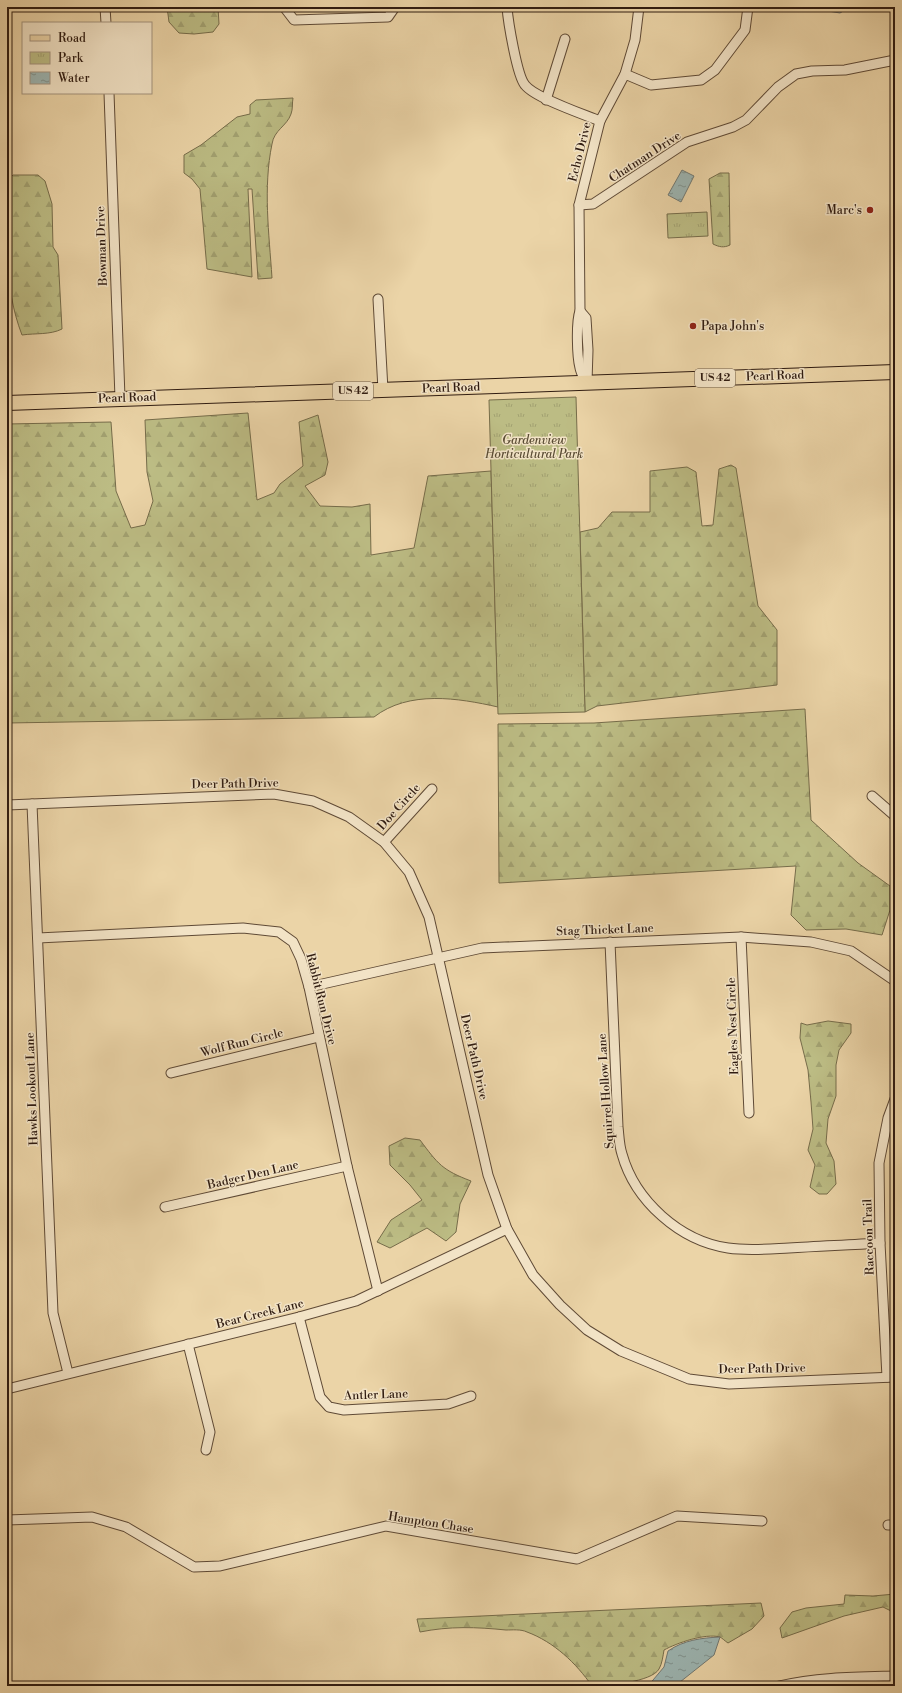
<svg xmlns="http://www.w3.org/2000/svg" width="902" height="1693" font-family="'Libre Bodoni',serif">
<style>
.forest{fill:url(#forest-firs);stroke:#766c4a}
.park{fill:url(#park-tufts);stroke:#766c4a}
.water{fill:url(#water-ripples);stroke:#717872}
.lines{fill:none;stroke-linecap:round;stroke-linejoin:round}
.street-casing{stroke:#5f4a36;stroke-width:11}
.primary-casing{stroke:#301c11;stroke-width:16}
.street{stroke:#f2e3c6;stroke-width:9}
.primary{stroke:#ebd4a7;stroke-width:14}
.poi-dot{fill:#8f2418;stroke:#f2e3c6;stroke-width:1.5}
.labels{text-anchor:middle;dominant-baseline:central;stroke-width:3;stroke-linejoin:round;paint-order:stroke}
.shield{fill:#f2e3c6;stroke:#6a5847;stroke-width:1}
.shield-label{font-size:11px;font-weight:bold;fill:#301c11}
.street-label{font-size:12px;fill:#301c11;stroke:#f2e3c6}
.poi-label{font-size:12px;fill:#301c11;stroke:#f2e3c6;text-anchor:end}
.park-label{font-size:12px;font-style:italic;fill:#5a4c34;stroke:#f2e3c6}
</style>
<defs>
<pattern id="forest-firs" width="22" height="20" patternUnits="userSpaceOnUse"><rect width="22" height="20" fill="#bcbc84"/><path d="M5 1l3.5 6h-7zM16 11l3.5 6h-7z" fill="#a2a171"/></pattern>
<pattern id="park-tufts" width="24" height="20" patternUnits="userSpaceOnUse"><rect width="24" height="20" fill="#bcbc84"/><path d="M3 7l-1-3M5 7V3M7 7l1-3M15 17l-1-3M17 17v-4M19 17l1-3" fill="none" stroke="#a2a171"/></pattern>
<pattern id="water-ripples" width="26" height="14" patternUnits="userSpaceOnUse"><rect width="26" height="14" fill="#9cb5b2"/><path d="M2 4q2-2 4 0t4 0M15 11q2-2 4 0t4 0" fill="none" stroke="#80928f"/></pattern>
</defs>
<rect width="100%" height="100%" fill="#ebd4a7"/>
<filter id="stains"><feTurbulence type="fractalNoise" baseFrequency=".005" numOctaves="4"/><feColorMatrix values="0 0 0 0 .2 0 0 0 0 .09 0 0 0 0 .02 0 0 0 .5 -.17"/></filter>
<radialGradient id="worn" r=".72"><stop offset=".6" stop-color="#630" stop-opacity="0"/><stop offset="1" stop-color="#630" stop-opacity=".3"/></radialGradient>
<g class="forest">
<path d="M167,7H218L219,24L213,32L194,34L179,33L169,22Z"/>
<path d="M293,98C292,103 293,109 291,114C287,126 274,130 272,144C263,188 269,233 272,278L258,279L252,189H248L252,277L207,269L200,189L192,179L184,173V155L201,145L237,117L250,114V105L256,100Z"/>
<path d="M720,173H729L730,245C724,248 719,247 713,244L709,179Z"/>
<path d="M13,175H38L45,181L52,204L53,247L58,255L62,329C50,335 36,333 22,335C3,286 7,234 7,181Z"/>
<path d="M248,413L257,500L274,493L280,484L303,466L299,422L318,415L328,462L325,475L305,486L320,506L352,507L370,504L371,555L414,548L428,476L491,471L498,707C458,698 409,690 374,717L7,723V424L111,422L116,491L131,528L145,525L153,501L147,472L145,420Z"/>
<path d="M731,465L736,468L758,606L777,630V685L597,706L585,712L580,532L598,528L612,512H650V471L687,467L696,472L702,526L713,525L719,469Z"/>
<path d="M805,709L811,820L858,863L890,886V910L882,935L846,929L806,930L791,915L796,866L499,883L498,724L594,723Z"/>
<path d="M828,1021L851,1024V1033L839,1050L836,1065V1096L828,1119L826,1143L834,1161L836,1184L827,1194H819L810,1187L815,1165L808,1150L813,1129L811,1102L808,1070L800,1038L801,1023L807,1025Z"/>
<path d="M405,1138L420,1140C438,1164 442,1170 471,1181L460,1204L456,1232L446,1241L427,1228L390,1248L377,1242L391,1220L422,1200L410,1185L390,1165L389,1146Z"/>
<path d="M895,1594V1613L883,1607L844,1616L782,1638L780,1628L792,1612L806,1608L844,1604L845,1595L873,1596Z"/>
<path d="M761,1603L764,1616L752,1629L728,1643C725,1641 722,1638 720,1637C705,1633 677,1643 664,1650C663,1656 662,1664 659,1669C652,1682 606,1686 592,1686C576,1663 554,1642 527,1632C521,1629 512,1630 506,1630C476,1627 450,1626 420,1632L417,1619Z"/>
</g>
<g class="park">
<path d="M707,212L708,236L668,238L667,214Z"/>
<path d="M576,397L585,712L498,714L489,400Z"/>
</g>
<g class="water">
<path d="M821,7H850L840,13L822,10Z"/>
<path d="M682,170L694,176L681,202L668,195Z"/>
<path d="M720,1637L714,1655L675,1686H648L664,1667L668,1651C684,1640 701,1638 720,1637Z"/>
</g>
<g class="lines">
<g class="street-casing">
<g id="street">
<path d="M105,7L106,23"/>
<path d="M284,7L294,20L388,17L395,7"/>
<path d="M507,7C508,21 517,76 525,85C535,98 583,114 600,121"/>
<path d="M625,74L651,85L701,80L715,70L745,30L748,7"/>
<path d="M109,93L120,398"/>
<path d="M546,100L565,39"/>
<path d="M579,205L593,204L687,142L733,127L746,120L778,87L796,74L812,71L845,70L895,60"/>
<path d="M378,299L383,390"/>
<path d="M580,311L586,318L588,350L587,382"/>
<path d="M586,383C584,378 581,373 580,368C577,356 576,322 580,311L579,205L600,121L625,74L635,40L639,7"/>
<path d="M872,796L895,816"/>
<path d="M32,804L53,1313L68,1373"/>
<path d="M7,805L274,794L313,801L349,817L384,842L409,872L429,917L488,1175L507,1229L533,1275L560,1305L587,1330L621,1351L689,1379L729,1384L895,1377"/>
<path d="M384,842L432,789"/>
<path d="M741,937L749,1113"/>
<path d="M38,938L243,928L279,932L293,942L301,959L309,987L347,1166L378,1291"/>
<path d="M610,942L618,1127C619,1135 619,1145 622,1154C635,1201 680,1241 728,1248C748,1251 769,1249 789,1248C819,1246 850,1245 880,1243"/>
<path d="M309,987L482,948L741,937L811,942L851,951L895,981"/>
<path d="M171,1073L319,1037"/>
<path d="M165,1207L347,1166"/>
<path d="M299,1317L320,1397L329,1407L344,1410L448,1404L471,1396"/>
<path d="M188,1344L210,1432L206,1450"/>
<path d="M887,1377L880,1243L879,1163L888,1118L895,1099"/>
<path d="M7,1389L299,1317L356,1301L507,1229"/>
<path d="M7,1520L92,1517L126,1527L194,1567L220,1566L386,1526L577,1559L677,1516L762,1521"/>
<path d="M888,1525H895"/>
<path d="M779,1686C818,1677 856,1677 895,1676"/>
</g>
</g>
<g class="primary-casing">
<path id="primary" d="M7,403L895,372"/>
</g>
<use href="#street" class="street"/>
<use href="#primary" class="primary"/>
</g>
<g class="poi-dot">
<circle cx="870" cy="210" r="4"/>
<circle cx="693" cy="326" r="4"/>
</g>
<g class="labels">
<g class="shield">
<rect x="695" y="369" width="40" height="18" rx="3"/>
<rect x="333" y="382" width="40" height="18" rx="3"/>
</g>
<g class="shield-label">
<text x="715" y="378">US 42</text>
<text x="353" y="391">US 42</text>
</g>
<g class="street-label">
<text transform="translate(580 152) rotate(-76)">Echo Drive</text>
<text transform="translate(645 157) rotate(-33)">Chatman Drive</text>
<text transform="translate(102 246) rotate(-92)">Bowman Drive</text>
<text transform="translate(775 376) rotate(-2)">Pearl Road</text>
<text transform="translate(451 388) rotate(-2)">Pearl Road</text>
<text transform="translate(127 398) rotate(-2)">Pearl Road</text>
<text transform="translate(235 784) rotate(-1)">Deer Path Drive</text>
<text transform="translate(399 807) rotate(-48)">Doe Circle</text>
<text transform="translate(605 930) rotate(-2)">Stag Thicket Lane</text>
<text transform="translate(321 999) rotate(76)">Rabbit Run Drive</text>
<text transform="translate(733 1026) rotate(-92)">Eagles Nest Circle</text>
<text transform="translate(242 1043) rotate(-14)">Wolf Run Circle</text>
<text transform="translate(474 1057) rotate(77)">Deer Path Drive</text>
<text transform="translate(32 1089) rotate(-92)">Hawks Lookout Lane</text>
<text transform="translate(606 1091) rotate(-94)">Squirrel Hollow Lane</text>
<text transform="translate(253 1175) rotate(-13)">Badger Den Lane</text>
<text transform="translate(869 1237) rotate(-92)">Raccoon Trail</text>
<text transform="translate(260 1314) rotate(-14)">Bear Creek Lane</text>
<text transform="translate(762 1369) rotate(-1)">Deer Path Drive</text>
<text transform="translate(376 1395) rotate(-2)">Antler Lane</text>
<text transform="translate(431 1523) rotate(9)">Hampton Chase</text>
</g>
<g class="poi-label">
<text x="862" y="210">Marc's</text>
<text x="701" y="326" text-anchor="start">Papa John's</text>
</g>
<g class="park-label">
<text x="534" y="440">Gardenview<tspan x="534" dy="14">Horticultural Park</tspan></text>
</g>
</g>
<rect width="902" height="1693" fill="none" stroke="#ebd4a7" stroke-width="24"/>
<rect x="8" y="8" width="886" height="1677" fill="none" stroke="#301c11" stroke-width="2"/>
<rect x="12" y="12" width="878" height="1669" fill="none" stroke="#301c11"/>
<rect x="22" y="22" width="130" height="72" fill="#f2e3c6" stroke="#a4937e"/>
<rect x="30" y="35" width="20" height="6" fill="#ebd4a7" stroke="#a4937e"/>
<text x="58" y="42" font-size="12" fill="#301c11">Road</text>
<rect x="30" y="52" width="20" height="12" fill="url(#park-tufts)" stroke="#a4937e"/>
<text x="58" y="62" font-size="12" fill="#301c11">Park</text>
<rect x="30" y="72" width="20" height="12" fill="url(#water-ripples)" stroke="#a4937e"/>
<text x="58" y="82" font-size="12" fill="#301c11">Water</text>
<rect width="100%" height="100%" filter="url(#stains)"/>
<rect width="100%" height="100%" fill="url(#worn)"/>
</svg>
